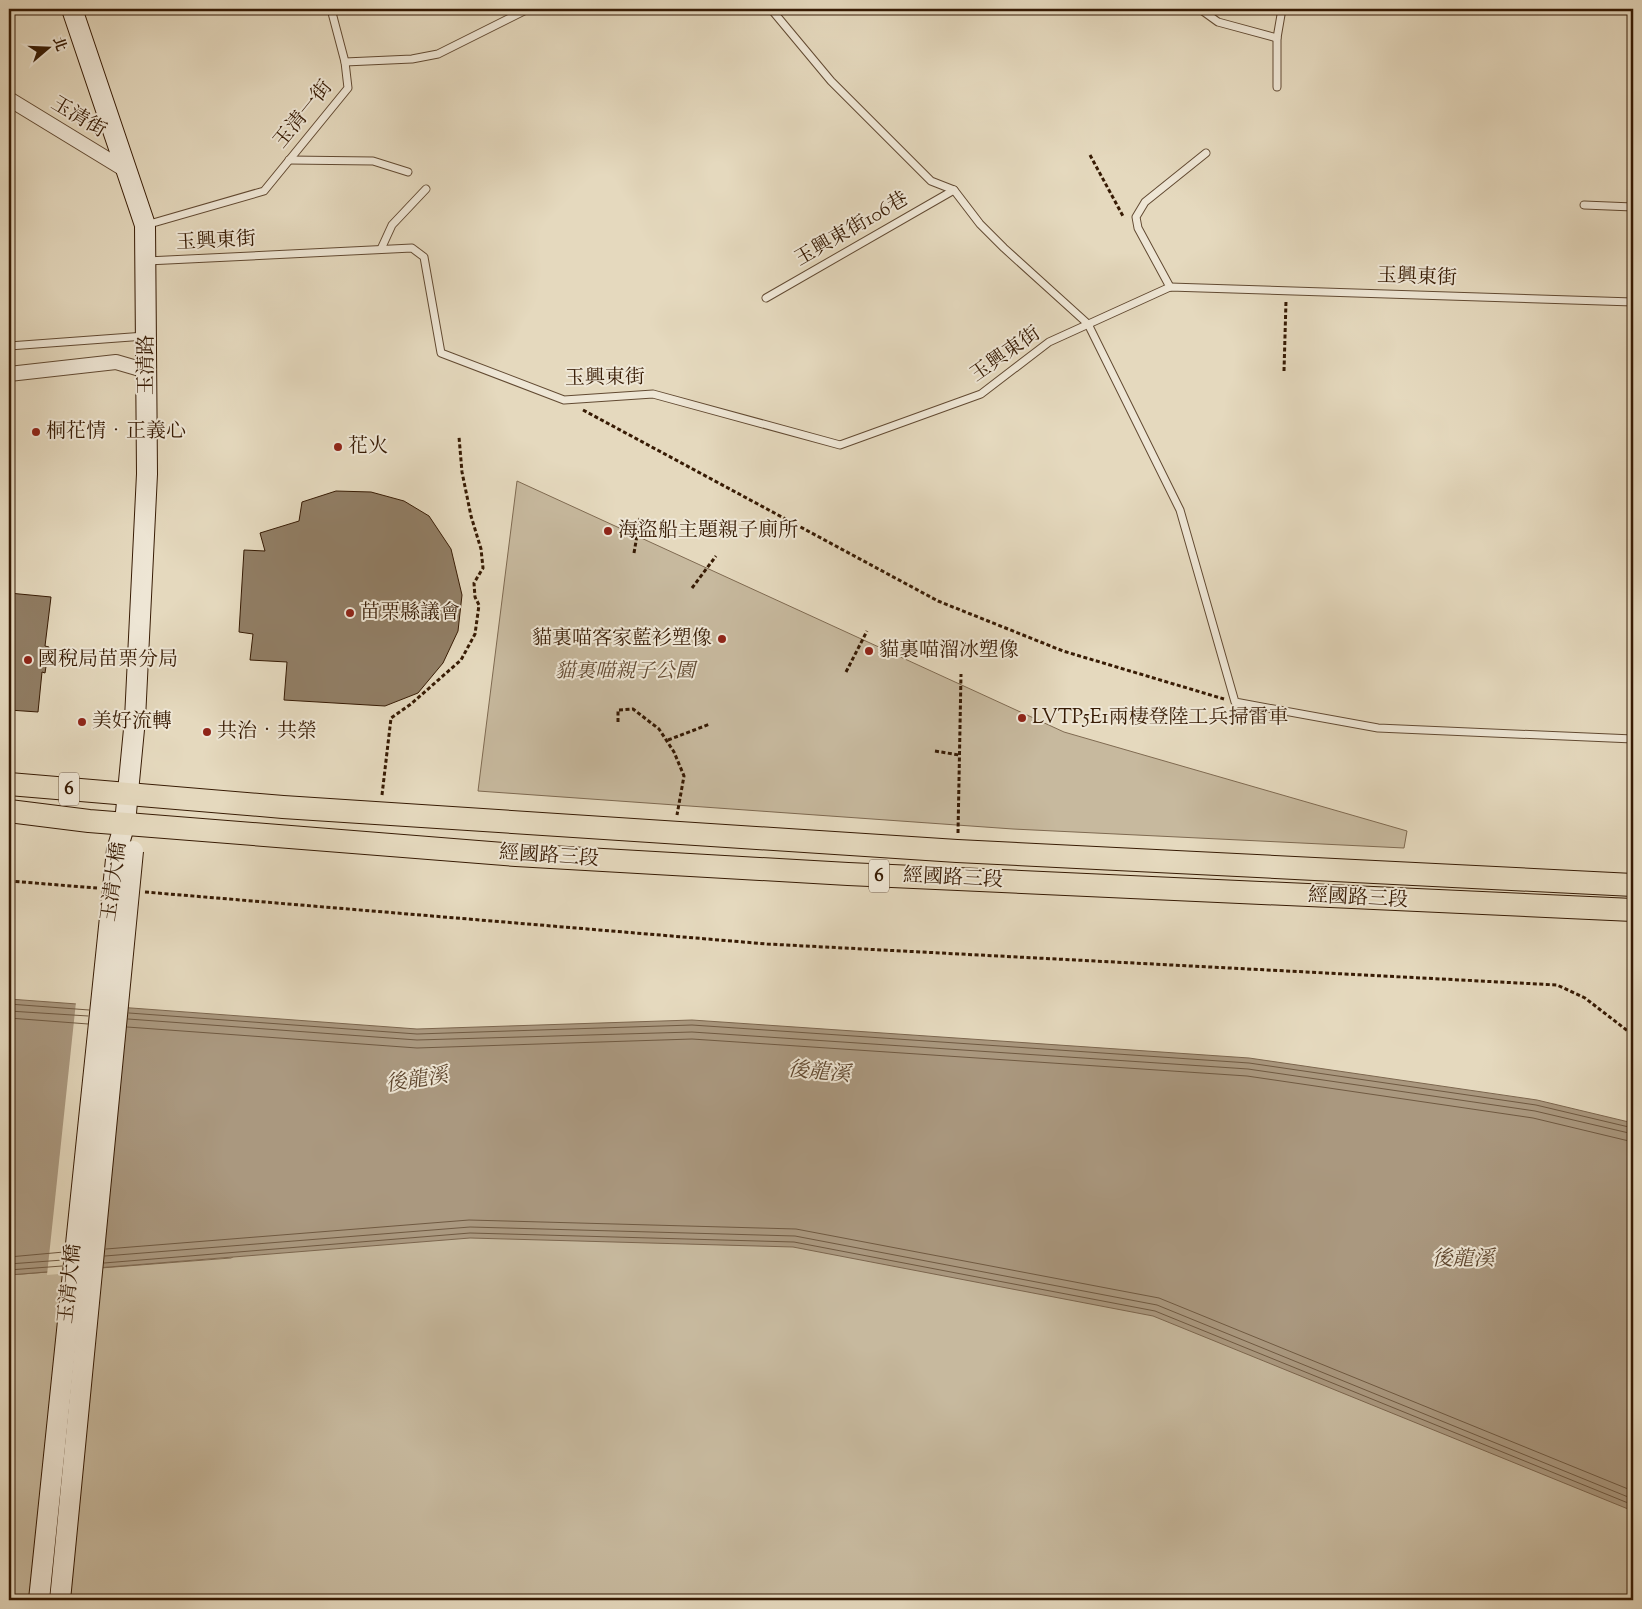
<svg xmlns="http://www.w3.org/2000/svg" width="1642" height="1609" font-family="'Sorts Mill Goudy','Noto Serif TC',serif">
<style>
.green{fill:#c7b99e;stroke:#7f6a51}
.water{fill:#aa987f;stroke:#7c664e}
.pier{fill:#e5d9be}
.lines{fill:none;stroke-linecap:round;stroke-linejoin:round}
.shore{stroke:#705a42;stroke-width:1}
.building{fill:#917e65;stroke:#371b04}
.lane-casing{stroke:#624a32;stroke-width:9}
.street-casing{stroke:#624a32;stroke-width:16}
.secondary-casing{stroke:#371b04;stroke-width:22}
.primary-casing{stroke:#371b04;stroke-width:24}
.path{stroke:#371b04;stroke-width:3;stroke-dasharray:4 2.5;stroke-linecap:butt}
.lane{stroke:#eee6d5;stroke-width:7}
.street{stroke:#eee6d5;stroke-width:14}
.secondary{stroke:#eee6d5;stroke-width:20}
.primary{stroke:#e5d9be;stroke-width:22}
.secondary-bridge-casing{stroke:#371b04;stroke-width:22;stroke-linecap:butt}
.secondary-bridge{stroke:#eee6d5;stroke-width:20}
.poi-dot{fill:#8f2418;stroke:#eee6d5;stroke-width:2}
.labels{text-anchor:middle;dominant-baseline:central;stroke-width:4;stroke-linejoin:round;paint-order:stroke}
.shield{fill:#eee6d5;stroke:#6e5843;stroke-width:1}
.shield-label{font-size:19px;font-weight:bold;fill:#371b04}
.street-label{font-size:20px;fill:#371b04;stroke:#eee6d5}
.poi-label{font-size:20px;fill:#371b04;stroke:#eee6d5;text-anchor:start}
.park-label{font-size:20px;font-style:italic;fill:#624a32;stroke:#eee6d5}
.water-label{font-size:21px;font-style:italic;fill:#5f472f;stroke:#eee6d5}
</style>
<rect width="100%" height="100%" fill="#e5d9be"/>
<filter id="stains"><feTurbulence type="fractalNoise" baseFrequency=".004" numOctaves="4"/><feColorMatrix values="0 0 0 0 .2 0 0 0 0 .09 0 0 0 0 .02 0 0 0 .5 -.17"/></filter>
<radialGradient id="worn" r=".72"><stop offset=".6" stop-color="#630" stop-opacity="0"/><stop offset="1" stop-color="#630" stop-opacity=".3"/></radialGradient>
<g class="green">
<path d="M517,481L1064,732L1407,831L1404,848L1013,829L478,791Z"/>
<path d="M443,1133L1633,1239V1600H9V1275L231,1258Z"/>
</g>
<path class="water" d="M9,999L417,1029L692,1020L1249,1058L1537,1100L1633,1123V1511L1153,1316L793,1247L470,1238L9,1275Z"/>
<path class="pier" d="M76,1002L123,1005L96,1271L47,1275Z"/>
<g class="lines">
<g class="shore">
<path d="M9,1004L89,1010"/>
<path d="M9,1011L88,1016"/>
<path d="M129,1013L417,1034L692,1025L1249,1063L1536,1105L1633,1128"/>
<path d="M9,1018L88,1024"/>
<path d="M128,1019L417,1040L692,1032L1248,1069L1535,1111L1633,1134"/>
<path d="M127,1027L417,1048L692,1039L1247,1076L1533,1118L1633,1142"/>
<path d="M106,1249L469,1220L796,1229L1159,1298L1633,1491"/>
<path d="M105,1256L470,1227L795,1236L1157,1305L1633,1499"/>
<path d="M9,1257L64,1252"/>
<path d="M104,1263L470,1233L794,1242L1155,1311L1633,1505"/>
<path d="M9,1264L63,1260"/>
<path d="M9,1270L62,1266"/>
</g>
</g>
<g class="building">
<path d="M336,491L371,492L404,501L429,516L451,549L462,595L458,631L443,663L418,693L385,706L284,700L287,662L250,660L253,634L239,632L244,550L265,551L260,533L299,521L302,502Z"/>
<path d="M9,593L51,597L45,646L49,647L45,673L42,672L38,712L9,710Z"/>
</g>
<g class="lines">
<g class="lane-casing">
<g id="lane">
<path d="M771,9L831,81L931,181L954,190L980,224L1004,248L1088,324L1180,510L1235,702L1378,728L1633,739"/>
<path d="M1200,9L1218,22L1277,38"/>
<path d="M345,62L412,59L438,54L528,9"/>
<path d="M1277,87V38L1282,9"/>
<path d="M289,160L373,161L408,172"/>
<path d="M1584,205L1633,207"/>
<path d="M146,225L264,191L348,88L345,62L331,9"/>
<path d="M381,249L392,225L426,189"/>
<path d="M147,261L412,248L424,257L441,353L564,400L653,394L840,445L981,394L1049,342L1170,287L1633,302"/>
<path d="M1170,287L1138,228L1136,217L1145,202L1206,153"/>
<path d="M766,298L954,190"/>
<path d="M9,346L145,336"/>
</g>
</g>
<g class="street-casing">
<g id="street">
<path d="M9,99L127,171"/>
<path d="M9,374L116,362L147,371"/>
</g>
</g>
<g class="secondary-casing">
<path id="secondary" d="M72,9L145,225L147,474L135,719L125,823L117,850"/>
</g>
<g class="primary-casing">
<g id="primary">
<path d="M9,784L283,807L957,851L1633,885"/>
<path d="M9,811L89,821L516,855L848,874L1633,910"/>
</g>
</g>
<g class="path">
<path d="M1090,155L1124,218"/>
<path d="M1284,371L1286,301"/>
<path d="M583,410L938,601L1063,651L1224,699"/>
<path d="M634,553L640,518"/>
<path d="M692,588L716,556"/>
<path d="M846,672L867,631"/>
<path d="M618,722V710L633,709L659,729L674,752L684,776L677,815"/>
<path d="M668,740L710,724"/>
<path d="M935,751L959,755"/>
<path d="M382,795L391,718L411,704L461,660L475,634L479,605L475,597L474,583L483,568L481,549L471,516L462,472L459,437"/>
<path d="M958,833L961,674"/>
<path d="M9,881L97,888"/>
<path d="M145,892L767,944L1557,985L1585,998L1633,1035"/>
</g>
<use href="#lane" class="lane"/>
<use href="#street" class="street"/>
<use href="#secondary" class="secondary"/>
<use href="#primary" class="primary"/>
<g class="secondary-bridge-casing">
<g id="secondary-bridge">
<path d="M39,1600L117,850"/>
<path d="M60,1600L133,851"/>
</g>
</g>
<use href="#secondary-bridge" class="secondary-bridge"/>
</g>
<g class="poi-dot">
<circle cx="36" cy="432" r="5"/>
<circle cx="338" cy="447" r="5"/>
<circle cx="608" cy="531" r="5"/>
<circle cx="350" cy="613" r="5"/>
<circle cx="722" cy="639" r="5"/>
<circle cx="869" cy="651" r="5"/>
<circle cx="28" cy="660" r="5"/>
<circle cx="1022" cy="718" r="5"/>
<circle cx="82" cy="722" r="5"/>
<circle cx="207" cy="732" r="5"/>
</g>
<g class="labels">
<g class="shield">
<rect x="59" y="772.5" width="20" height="33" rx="4"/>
<rect x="869" y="859.5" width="20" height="33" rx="4"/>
</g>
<g class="shield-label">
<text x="69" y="789">6</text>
<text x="879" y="876">6</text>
</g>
<g class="street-label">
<text transform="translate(304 115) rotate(-51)">玉清一街</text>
<text transform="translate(78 118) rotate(31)">玉清街</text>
<text transform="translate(852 230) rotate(-30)">玉興東街106巷</text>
<text transform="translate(216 242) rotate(-3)">玉興東街</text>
<text transform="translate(1417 278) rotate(2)">玉興東街</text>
<text transform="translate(1006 355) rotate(-35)">玉興東街</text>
<text transform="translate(147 365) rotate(-90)">玉清路</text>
<text transform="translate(605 379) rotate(-1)">玉興東街</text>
<text transform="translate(549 857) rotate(4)">經國路三段</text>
<text transform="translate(953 879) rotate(3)">經國路三段</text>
<text transform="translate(115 882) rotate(-82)">玉清大橋</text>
<text transform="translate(1358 899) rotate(3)">經國路三段</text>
<text transform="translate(71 1284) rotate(-84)">玉清大橋</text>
</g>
<g class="poi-label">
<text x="46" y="432">桐花情．正義心</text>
<text x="348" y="447">花火</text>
<text x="618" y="531">海盜船主題親子廁所</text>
<text x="360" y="613">苗栗縣議會</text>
<text x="712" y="639" text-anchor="end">貓裏喵客家藍衫塑像</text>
<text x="879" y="651">貓裏喵溜冰塑像</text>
<text x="38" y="660">國稅局苗栗分局</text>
<text x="1032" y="718">LVTP5E1兩棲登陸工兵掃雷車</text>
<text x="92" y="722">美好流轉</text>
<text x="217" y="732">共治‧共榮</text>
</g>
<g class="park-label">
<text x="625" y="672">貓裏喵親子公園</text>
</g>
<g class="water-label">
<text transform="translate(819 1073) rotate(5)">後龍溪</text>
<text transform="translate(417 1081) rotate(-9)">後龍溪</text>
<text x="1463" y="1260">後龍溪</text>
</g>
</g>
<rect width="1642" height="1609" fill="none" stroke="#e5d9be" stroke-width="30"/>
<rect x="10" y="10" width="1622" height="1589" fill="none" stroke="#371b04" stroke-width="2.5"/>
<rect x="15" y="15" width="1612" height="1579" fill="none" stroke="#371b04"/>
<g transform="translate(48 48) rotate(71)" stroke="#eee6d5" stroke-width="4" paint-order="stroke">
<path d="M0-4L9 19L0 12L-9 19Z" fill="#371b04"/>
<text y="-8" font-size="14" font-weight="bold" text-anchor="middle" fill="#371b04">北</text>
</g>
<rect width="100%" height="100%" filter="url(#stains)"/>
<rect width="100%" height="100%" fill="url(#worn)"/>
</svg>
